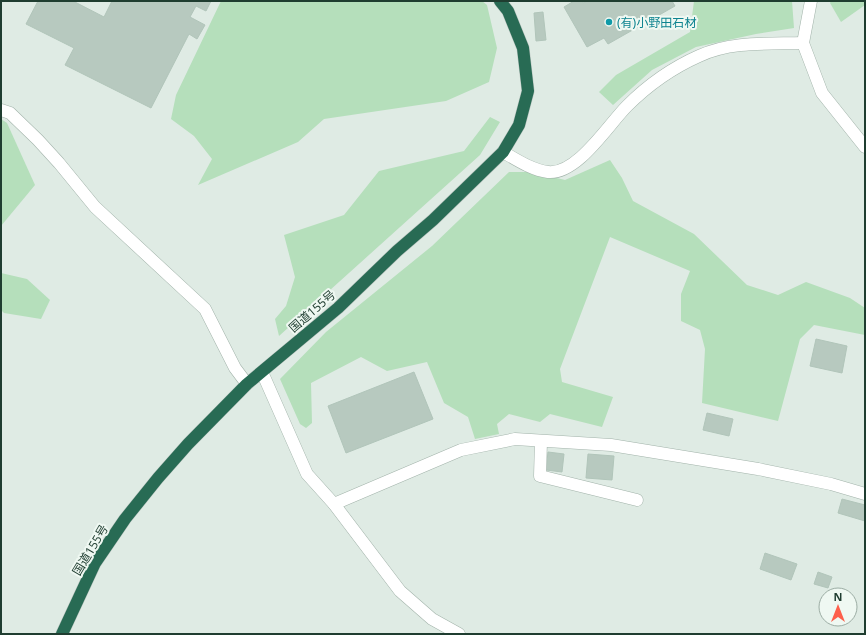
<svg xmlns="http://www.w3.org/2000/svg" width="866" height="635" font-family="'Noto Sans','Noto Sans JP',sans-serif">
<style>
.green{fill:#b5dfbb}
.building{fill:#b7c9bf;stroke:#b1c5ba}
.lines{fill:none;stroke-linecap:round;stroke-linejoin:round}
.street-casing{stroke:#a2b3aa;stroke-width:13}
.highway-casing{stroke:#bcc5c1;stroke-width:13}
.street{stroke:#fff;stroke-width:12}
.highway{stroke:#286b54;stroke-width:12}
.culture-dot{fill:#0f9aa8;stroke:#eff8f2;stroke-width:1.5}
.labels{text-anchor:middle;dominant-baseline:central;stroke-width:4;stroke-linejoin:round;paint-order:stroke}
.culture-label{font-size:12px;fill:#0d838f;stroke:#eff8f2;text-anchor:start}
.street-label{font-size:12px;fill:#1f3d30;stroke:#eff8f2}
</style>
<rect width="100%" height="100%" fill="#dfebe4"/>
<g class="green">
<path d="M221,1H482L487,5L497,48L489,82L446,101L324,119L298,142L198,185L212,159L194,136L171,119L176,95Z"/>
<path d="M694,1H792L794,28L756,34L696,47L652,70L613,105L599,92L616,75L690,32Z"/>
<path d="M831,1H865V5L841,22L830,3Z"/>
<path d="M490,117L500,122L480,155L279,336L275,319L286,306L295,277L284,235L344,215L379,171L464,151Z"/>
<path d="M1,119L7,123L35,185L1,226Z"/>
<path d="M610,160L622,178L633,201L694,234L747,285L778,295L806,282L850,298L865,308V335L814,325L800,339L778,421L702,403L705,349L700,330L681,321V294L690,271L610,237L560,369L562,382L613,397L602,427L550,414L540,422L509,414L497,424L499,434L475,439L468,417L444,403L427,362L387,371L361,357L311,383L312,423L306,428L300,424L280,379L326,332L432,246L509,172H532L565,180Z"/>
<path d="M1,273L27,279L50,300L41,319L4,313L1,310Z"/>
</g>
<g class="building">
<path d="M38,1H73L104,17L112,1H211L206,11L196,6L190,17L205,25L197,39L189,34L151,108L65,65L74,48L26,24Z"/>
<path d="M574,1H582L583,3L587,1H672L675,6L608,44L604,38L587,47L564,7Z"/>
<path d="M543,12L546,40L536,41L534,13Z"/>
<path d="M816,339L847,346L842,373L810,366Z"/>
<path d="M414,372L433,419L346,453L328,406Z"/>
<path d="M707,413L733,419L729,436L703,430Z"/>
<path d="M548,452L564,454L562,472L546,470Z"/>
<path d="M588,454L614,456L612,480L586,478Z"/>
<path d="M842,499L865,505V521L838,513Z"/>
<path d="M765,553L797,564L791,580L760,569Z"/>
<path d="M818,572L832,577L828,588L814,584Z"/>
</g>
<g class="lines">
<g class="street-casing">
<g id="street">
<path d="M811,1L803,43L822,93L865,147"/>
<path d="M1,110L10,113L38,140L59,163L95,207L205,309L235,368L247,384"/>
<path d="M503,152C517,160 532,170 548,172C577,175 608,125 627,106C647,86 672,68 699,56C731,41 768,44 803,43"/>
<path d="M262,372L307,474L334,504L400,591L432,619L459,634"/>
<path d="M541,441L540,476L637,500"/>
<path d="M334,504L461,450L515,439L611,445L758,469L831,484L865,494"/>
</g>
</g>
<g class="highway-casing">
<path id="highway" d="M62,634L95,563L125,519L158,478L188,444L247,384L338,308L397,251L433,220L503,152L519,125L528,91L523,48L508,11L500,1"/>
</g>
<use href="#street" class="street"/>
<use href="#highway" class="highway"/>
</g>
<circle class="culture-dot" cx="609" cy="22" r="4"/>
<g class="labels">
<g class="culture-label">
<text x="617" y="22">(有)小野田石材</text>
</g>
<g class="street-label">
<text transform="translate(312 311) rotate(-41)">国道155号</text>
<text transform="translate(90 550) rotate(-59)">国道155号</text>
</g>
</g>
<rect width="866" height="635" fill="none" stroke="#1f3d30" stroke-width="4"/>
<g transform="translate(838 607)"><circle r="19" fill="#eff8f2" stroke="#9cada4"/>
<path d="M0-3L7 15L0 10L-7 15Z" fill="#fd5f4b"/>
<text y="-6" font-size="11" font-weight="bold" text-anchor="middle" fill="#1f3d30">N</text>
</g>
</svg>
